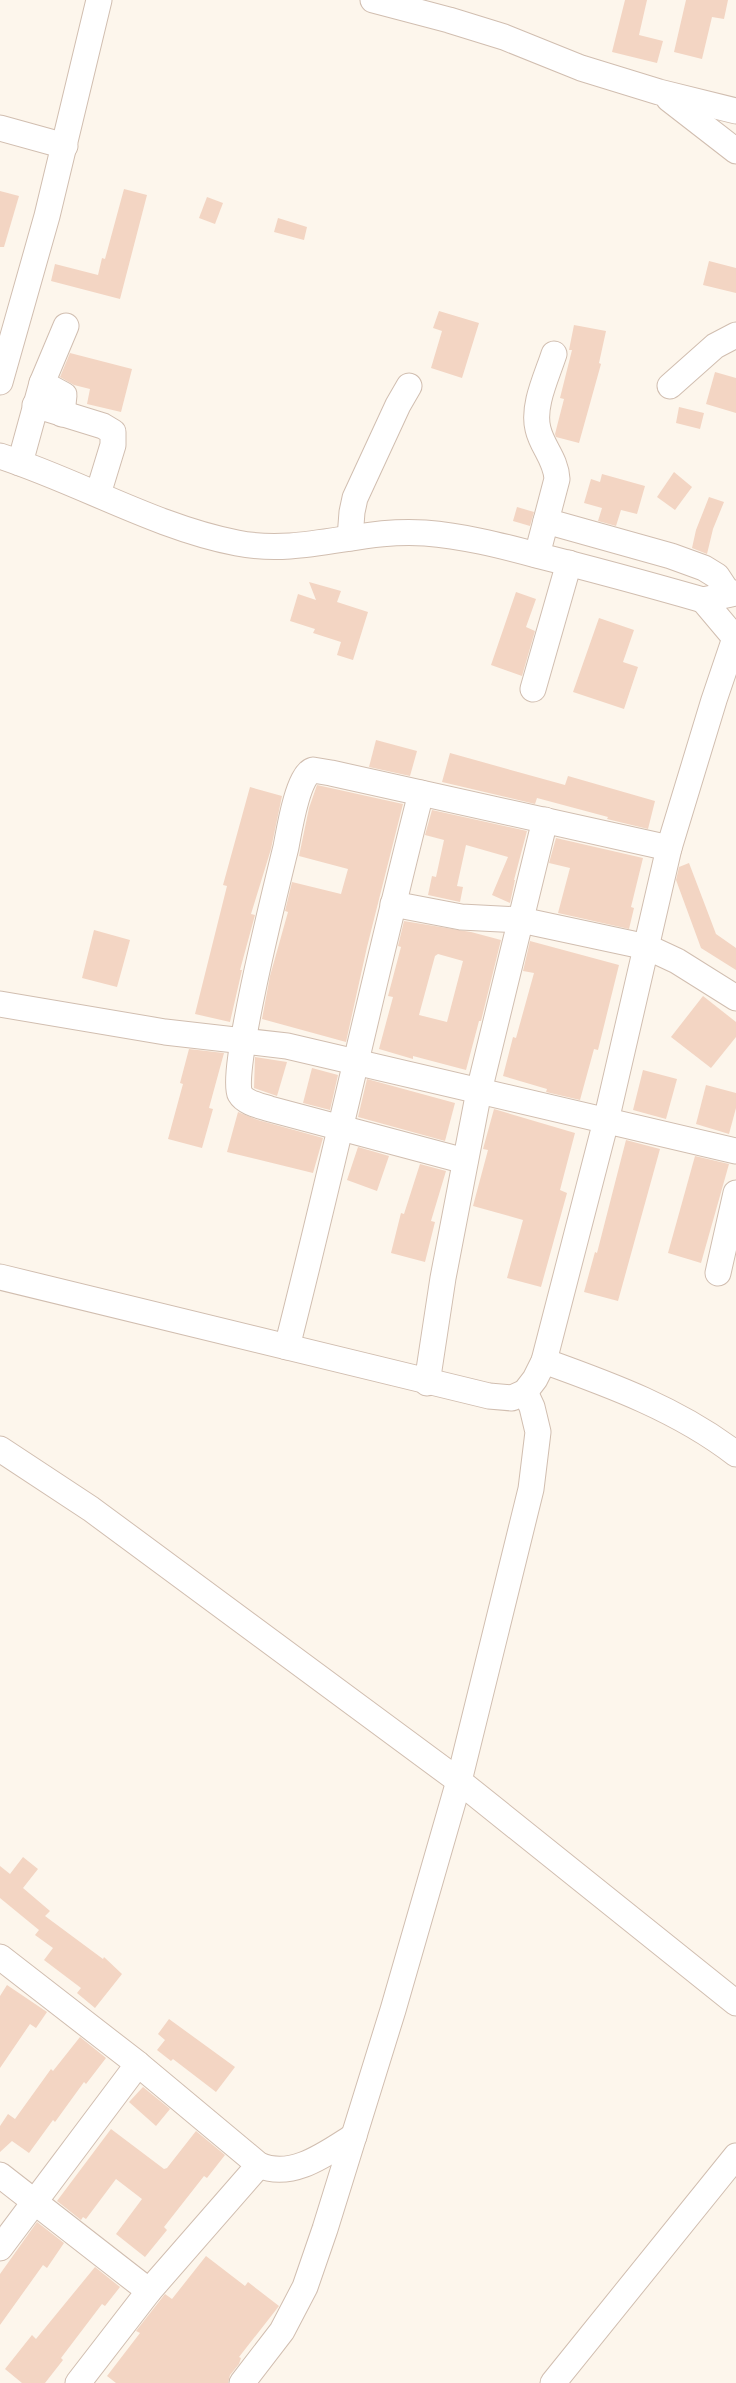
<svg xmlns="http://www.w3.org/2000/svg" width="736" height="2383" font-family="'Roboto Condensed',sans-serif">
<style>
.building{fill:#f3d5c3;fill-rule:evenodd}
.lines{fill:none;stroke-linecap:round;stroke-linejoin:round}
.minor-casing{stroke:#d1beb0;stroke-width:27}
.minor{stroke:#fff;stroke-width:25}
</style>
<rect width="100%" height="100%" fill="#fdf6ec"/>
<g class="building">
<path d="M625,0H647L639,35L663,41L657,63L612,52Z"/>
<path d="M686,0H728L724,19L712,17L702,59L674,52Z"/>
<path d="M124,189L147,195L120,299L51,281L55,264L98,275L102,258L105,259Z"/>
<path d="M0,191L19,196L4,247H0Z"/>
<path d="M207,197L223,203L215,224L199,218Z"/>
<path d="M278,218L307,227L304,240L274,232Z"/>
<path d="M709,261L736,268V293L703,285Z"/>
<path d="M439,311L479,323L462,378L431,368L442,331L433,328Z"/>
<path d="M574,325L606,331L599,363L601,364L579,443L556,437L555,434L564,399L560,398L572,350H569Z"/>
<path d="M70,353L132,369L121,412L87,404L90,389L74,385L60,377Z"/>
<path d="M715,372L736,378V413L706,404Z"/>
<path d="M679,407L704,413L700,429L676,423Z"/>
<path d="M674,472L692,487L675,510L657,497Z"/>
<path d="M602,474L645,486L637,514L621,510L616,526L598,521L602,508L584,503L591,479L600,482Z"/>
<path d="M709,497L724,502L713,529L707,554L692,548L696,530Z"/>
<path d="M517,507L534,512L530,526L513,521Z"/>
<path d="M309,582L341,591L337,602L368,612L353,660L337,655L341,642L313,633L315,629L290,621L298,594L316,600Z"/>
<path d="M516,592L536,599L526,627L535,631L522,676L491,665Z"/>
<path d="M599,618L634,630L623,662L638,667L624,709L573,692Z"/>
<path d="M376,740L417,751L410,776L369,767Z"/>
<path d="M450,753L565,785L568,776L655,801L648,829L607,819L608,817L537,798L535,804L442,782Z"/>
<path d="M317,785L403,804L367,947L346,1042L262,1019L270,976L288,912L285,911L292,882L341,894L348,869L299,856L309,808Z"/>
<path d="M250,787L282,796L271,849L251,914L255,915L240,970H242L230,1022L195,1014L227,886L223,885Z"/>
<path d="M432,810L527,831L514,880H515L510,903L492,895L508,857L466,845L457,886L463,887L460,902L428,895L432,876L436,877L444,840L425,835Z"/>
<path d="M556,838L643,858L631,907L634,908L629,929L558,913L570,868L549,863Z"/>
<path d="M689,863L716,934L736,948V970L701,948L676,880L679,867Z"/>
<path d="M404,921L471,932L501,940L481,1021H479L466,1070L413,1056V1059L379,1049L393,997L388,996L401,947L398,946ZM438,954L463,961L447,1022L419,1015L435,956Z"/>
<path d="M94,930L130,940L117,987L82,978Z"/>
<path d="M530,941L619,965L598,1050L594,1049L580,1100L546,1092L547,1089L503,1076L513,1037L516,1038L534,973L523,971Z"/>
<path d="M703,996L736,1022V1037L711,1068L671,1037Z"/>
<path d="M189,1049L224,1053L209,1108L213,1109L202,1148L168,1139L183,1084L180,1083Z"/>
<path d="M255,1057L287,1062L277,1096L254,1088Z"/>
<path d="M312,1068L338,1075L330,1110L303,1103Z"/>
<path d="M643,1070L677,1079L666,1119L633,1110Z"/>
<path d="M367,1079L455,1103L445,1141L358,1117Z"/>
<path d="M706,1085L736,1093V1108L729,1134L696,1124Z"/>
<path d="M494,1109L575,1133L560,1190L567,1193L541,1287L507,1278L523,1220L473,1206L488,1150L483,1149Z"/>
<path d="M238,1112L258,1120L323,1138L313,1173L227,1152Z"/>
<path d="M626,1140L660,1149L618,1301L584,1292L595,1252L597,1253Z"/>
<path d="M358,1147L389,1156L377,1191L347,1180Z"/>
<path d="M695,1156L729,1164L701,1263L668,1253Z"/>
<path d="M420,1164L446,1171L431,1221L435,1222L425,1262L391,1253L401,1213L404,1214Z"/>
<path d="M23,1857L38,1869L23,1888L50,1911L45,1916L103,1959L104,1957L122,1974L95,2008L77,1993L81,1988L44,1960L53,1948L35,1935L39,1930L0,1898V1866L10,1874Z"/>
<path d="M7,1985L47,2012L36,2028L30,2024L0,2068V1996Z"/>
<path d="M169,2019L235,2067L216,2092L173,2059L171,2061L157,2050L165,2040L158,2034Z"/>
<path d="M80,2037L106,2058L86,2084L84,2082L55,2122L53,2120L29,2153L12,2141L0,2152V2126L8,2114L15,2119L51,2069L53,2071Z"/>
<path d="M143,2087L170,2109L156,2126L129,2102Z"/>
<path d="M111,2129L164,2169L167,2168L196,2131L225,2155L207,2178L204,2176L164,2227L167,2230L145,2257L116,2234L142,2199L116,2179L86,2219L83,2217L81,2220L57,2201Z"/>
<path d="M37,2222L64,2243L47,2268L43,2265L0,2325V2274Z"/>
<path d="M206,2256L245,2286L248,2282L279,2306L239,2357L241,2358L239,2364L230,2375L228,2383H116L107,2376L140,2333L136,2331L165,2294L172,2299Z"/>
<path d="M95,2267L120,2287L105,2306L102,2304L61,2358L63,2360L45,2383H22L5,2369L32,2335L36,2339Z"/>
</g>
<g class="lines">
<g class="minor-casing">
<g id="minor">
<path d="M373,0L449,20L504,37L581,68L659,92L736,111"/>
<path d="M669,99L736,151"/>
<path d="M0,128L65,146"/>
<path d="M0,382L47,216L99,0"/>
<path d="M42,383L64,395L62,414"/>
<path d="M670,386L715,346L736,335"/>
<path d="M35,405L103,426L113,432V445L98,494"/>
<path d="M0,456C80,482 155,527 237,543C303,556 360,528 425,533C463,536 499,545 536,555C592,569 647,584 703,600L736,593"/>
<path d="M20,463L42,383L66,326"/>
<path d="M546,521L671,556L704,568L717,576L729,594"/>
<path d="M350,538L352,512L355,498L398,405L409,386"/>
<path d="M537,555L557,479C556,459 542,447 538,429C532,406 547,376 554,354"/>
<path d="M703,600L735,638"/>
<path d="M533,689L569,563"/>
<path d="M393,904L461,917L521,920L647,947L677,961L736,998"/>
<path d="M0,1004L165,1032L287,1046L736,1151"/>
<path d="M465,1161L270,1109C261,1106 245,1103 240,1094C229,1075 278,880 286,847C289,831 298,774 313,770L331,773L669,848"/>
<path d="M718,1273L736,1193"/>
<path d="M0,1277L489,1396L512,1398L525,1392L535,1379L544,1361L606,1121L669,848L714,700L736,635"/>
<path d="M287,1347C334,1163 374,977 421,793"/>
<path d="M544,1361C611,1385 679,1410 736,1454"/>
<path d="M427,1383L443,1278L479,1091L545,820"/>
<path d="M0,1449L91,1509L459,1781L736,2003"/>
<path d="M0,1957L138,2064L259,2165C292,2180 327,2153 354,2136"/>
<path d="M0,2175L149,2291"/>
<path d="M0,2248L138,2064"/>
<path d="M78,2383L149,2291L259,2165"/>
<path d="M242,2383L282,2331L305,2287L325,2229L393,2010L459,1781L531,1489L538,1432L532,1407L525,1392"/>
<path d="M553,2383L736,2156"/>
</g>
</g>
<use href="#minor" class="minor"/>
</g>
</svg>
